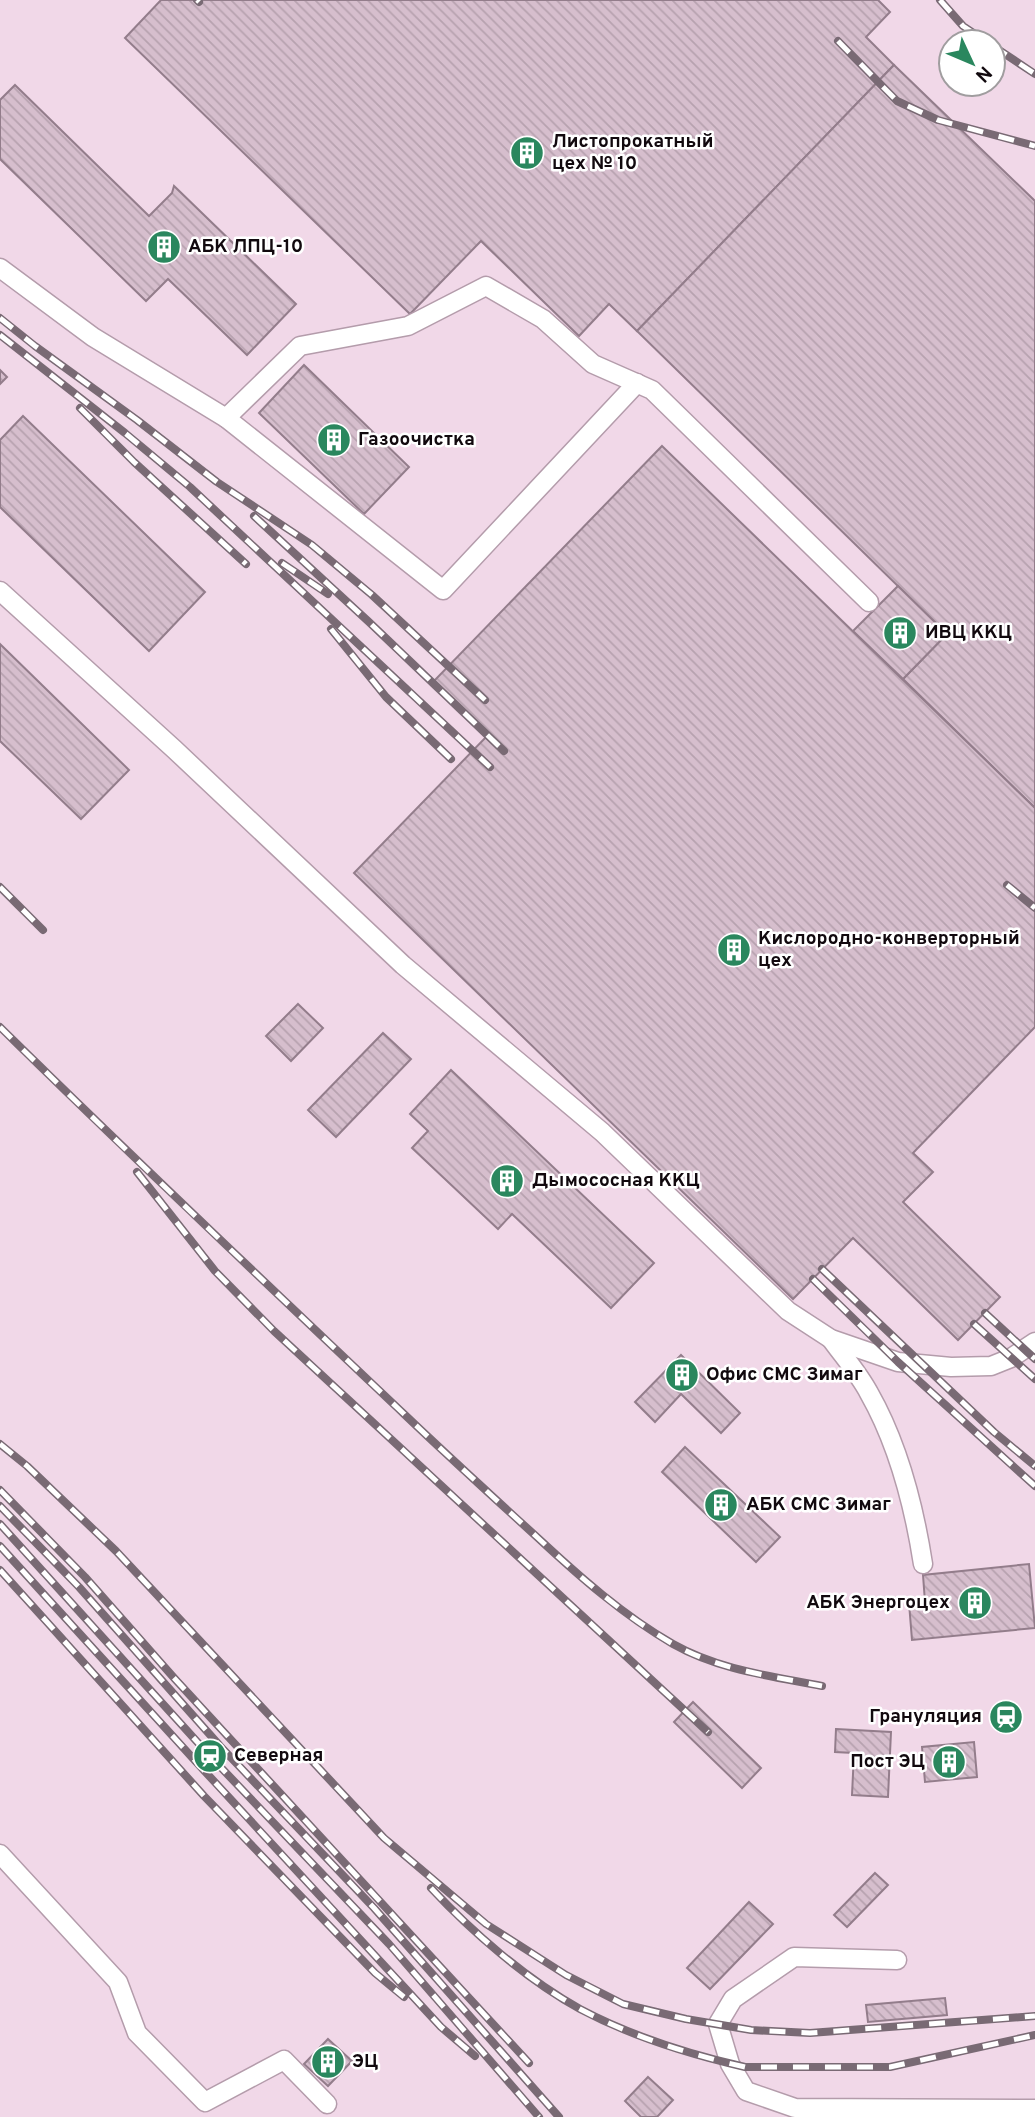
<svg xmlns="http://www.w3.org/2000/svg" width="1035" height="2117" font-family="Overpass,sans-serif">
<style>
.building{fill:url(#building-back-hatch);stroke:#937d8b;stroke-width:2}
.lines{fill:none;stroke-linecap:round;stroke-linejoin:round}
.minor-casing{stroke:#b49cab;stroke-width:21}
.minor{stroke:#fff;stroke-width:18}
.rail-casing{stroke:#796a74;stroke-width:8}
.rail{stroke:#fff;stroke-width:5;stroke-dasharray:16;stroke-linecap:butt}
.labels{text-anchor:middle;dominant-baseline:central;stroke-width:5;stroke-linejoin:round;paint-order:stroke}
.poi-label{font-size:19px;font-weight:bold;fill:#11090e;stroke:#fff;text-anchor:start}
</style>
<defs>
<pattern id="building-back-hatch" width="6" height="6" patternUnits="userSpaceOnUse" patternTransform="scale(1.75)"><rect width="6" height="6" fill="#d6becd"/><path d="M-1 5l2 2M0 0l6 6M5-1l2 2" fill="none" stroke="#b7a2af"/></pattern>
</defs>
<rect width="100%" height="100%" fill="#f1d8e8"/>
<g class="building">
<path d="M161,0H878L890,12L866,37L894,65L637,331L609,304L579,336L481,241L410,314L125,38Z"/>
<path d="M894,65L1035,201V808L903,679L947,634L637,331Z"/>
<path d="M15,85L149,216L172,193L174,186L296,304L247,355L168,279L146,301L0,159V100Z"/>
<path d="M304,365L409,467L364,514L259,413Z"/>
<path d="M0,370L7,377L0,384Z"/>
<path d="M23,416L205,592L149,651L0,507V440Z"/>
<path d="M662,446L1035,808V1027L913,1153L933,1172L903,1202L1000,1297L958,1340L853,1238L793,1299L354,873L489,734L434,681Z"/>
<path d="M898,586L947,634L903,679L853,631Z"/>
<path d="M0,644L129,770L81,819L0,741Z"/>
<path d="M298,1004L323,1028L291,1061L266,1036Z"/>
<path d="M383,1033L411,1059L336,1137L308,1110Z"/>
<path d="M451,1070L654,1263L611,1308L512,1214L498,1229L412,1148L428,1131L410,1114Z"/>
<path d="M681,1355L740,1413L721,1433L681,1394L655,1422L635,1402Z"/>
<path d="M685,1447L780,1537L756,1562L662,1472Z"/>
<path d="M1029,1564L1035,1628L912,1640L909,1603L925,1602L923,1575Z"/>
<path d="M693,1702L761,1768L742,1788L674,1722Z"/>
<path d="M836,1729L891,1732L888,1797L852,1795L854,1753L835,1752Z"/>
<path d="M974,1742L977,1777L925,1782L922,1747Z"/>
<path d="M875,1873L888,1885L847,1927L834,1915Z"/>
<path d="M749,1902L773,1924L710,1989L687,1968Z"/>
<path d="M945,1998L947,2015L868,2022L866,2005Z"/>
<path d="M328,2039L352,2061L328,2086L304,2064Z"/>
<path d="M648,2077L673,2100L657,2117H641L625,2101Z"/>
</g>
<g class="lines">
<g class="minor-casing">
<g id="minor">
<path d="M0,268L93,337L226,418L300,346L408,326L486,286L543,319L593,364L652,390L869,602"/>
<path d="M226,418L443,590L637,383"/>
<path d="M0,591L174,749L403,965L602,1132L788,1311L831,1339L898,1362L951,1367L991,1366L1011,1358L1035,1342"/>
<path d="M831,1339C844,1357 859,1374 869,1393C898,1444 914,1506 923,1564"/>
<path d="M0,1854L118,1982L137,2033L205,2102L284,2060L327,2104"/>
<path d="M897,1960L794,1957L733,1999L718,2024L730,2064L746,2091L795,2108L1035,2109"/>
</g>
</g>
<use href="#minor" class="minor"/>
<g class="rail-casing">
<g id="rail">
<path d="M197,0L199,2"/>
<path d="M940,0L963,26L987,42"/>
<path d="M838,41L897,101L938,120L1035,146"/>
<path d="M993,46L1035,74"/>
<path d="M0,318L35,346L137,420L217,482L312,545L372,595L485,700"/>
<path d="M0,335L125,433L190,487L490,767"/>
<path d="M80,408L134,462L246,564"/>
<path d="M254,516L369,622L504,751"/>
<path d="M282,563L328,594"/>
<path d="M331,629L386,697L451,759"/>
<path d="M1007,885L1035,908"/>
<path d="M0,887L43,930"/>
<path d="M0,1027C133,1158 269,1286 404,1414C448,1456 493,1497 538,1538C580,1577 623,1615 673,1644C719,1670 771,1676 822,1686"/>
<path d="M137,1172L215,1271L274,1331L708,1732"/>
<path d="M822,1269L994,1432L1035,1466"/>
<path d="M813,1279L898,1362L1035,1486"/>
<path d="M985,1313L1035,1359"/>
<path d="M974,1324L1035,1379"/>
<path d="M0,1444L27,1466L116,1551L384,1838L486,1924L566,1975L623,2004L686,2019L751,2030L810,2033L1035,2016"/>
<path d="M0,1490L85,1577L175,1679L529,2063"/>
<path d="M0,1506L79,1587L220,1746L374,1908L559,2117"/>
<path d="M0,1524L210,1756L389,1944L539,2117"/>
<path d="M0,1546L199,1765L441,2027L475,2056"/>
<path d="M0,1570L204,1796L375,1973L404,1997"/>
<path d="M431,1888C472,1932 526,1979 580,2009C631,2036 688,2054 745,2067H890L1035,2035"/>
</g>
</g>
<use href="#rail" class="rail"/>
</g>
<defs>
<g id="building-disc" transform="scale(1.75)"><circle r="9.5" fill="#2a875e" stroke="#fff"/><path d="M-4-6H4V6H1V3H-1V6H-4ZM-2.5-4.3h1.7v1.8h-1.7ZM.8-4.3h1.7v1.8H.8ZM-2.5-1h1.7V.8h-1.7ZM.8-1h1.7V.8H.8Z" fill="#fff"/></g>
<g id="station-disc" transform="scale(1.75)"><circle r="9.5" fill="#2a875e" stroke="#fff"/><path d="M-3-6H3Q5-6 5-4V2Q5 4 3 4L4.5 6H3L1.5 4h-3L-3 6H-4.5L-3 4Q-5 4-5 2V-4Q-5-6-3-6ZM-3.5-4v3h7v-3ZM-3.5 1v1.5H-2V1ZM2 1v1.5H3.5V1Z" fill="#fff"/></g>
</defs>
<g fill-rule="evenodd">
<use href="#building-disc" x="527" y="153"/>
<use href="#building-disc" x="164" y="247"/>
<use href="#building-disc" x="334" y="440"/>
<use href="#building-disc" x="900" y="633"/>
<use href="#building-disc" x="734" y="950"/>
<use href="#building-disc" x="507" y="1181"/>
<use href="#building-disc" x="682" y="1375"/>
<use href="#building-disc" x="721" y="1505"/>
<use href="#building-disc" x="975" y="1603"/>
<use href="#station-disc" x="1006" y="1717"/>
<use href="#station-disc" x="210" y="1756"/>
<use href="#building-disc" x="949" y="1762"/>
<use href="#building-disc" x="328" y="2062"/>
</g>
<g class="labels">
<g class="poi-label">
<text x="552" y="142">Листопрокатный<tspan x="552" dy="22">цех № 10</tspan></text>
<text x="188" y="247">АБК ЛПЦ-10</text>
<text x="358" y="440">Газоочистка</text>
<text x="925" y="633">ИВЦ ККЦ</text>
<text x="758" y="939">Кислородно-конверторный<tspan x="758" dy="22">цех</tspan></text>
<text x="532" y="1181">Дымососная ККЦ</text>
<text x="706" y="1375">Офис СМС Зимаг</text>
<text x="746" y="1505">АБК СМС Зимаг</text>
<text x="950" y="1603" text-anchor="end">АБК Энергоцех</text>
<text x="982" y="1717" text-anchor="end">Грануляция</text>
<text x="234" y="1756">Северная</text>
<text x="925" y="1762" text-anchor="end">Пост ЭЦ</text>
<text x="352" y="2062">ЭЦ</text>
</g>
</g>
<g transform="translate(972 63) rotate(134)"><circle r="33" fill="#ffffff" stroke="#a09d9f" stroke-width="2"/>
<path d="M0-5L12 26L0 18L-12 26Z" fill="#2a875e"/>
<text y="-10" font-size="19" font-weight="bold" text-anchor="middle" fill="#11090e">N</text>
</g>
</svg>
